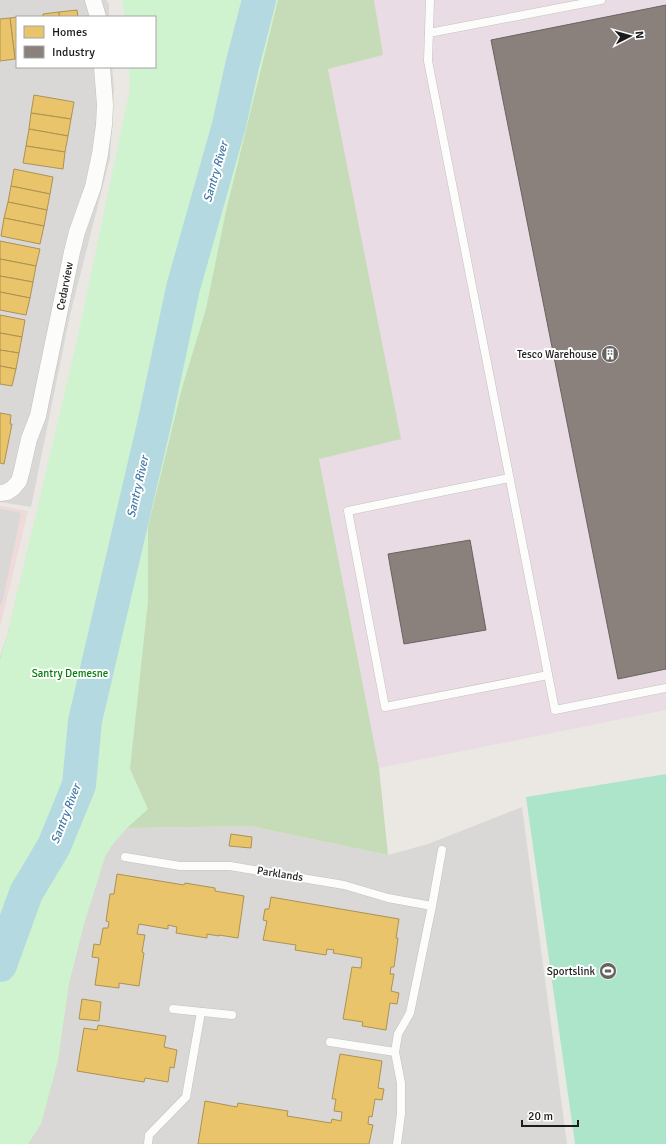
<svg xmlns="http://www.w3.org/2000/svg" width="666" height="1144" font-family="Signika,sans-serif">
<style>
.residential{fill:#dad8d6}
.commercial{fill:#eedad8}
.industrial{fill:#e9dce4}
.religious{fill:#d9d8d6}
.forest{fill:#c6dbb7}
.park{fill:#d0f3cf}
.pitch{fill:#ade5cb}
.homes{fill:#e9c46a;stroke:#ac9253}
.industry{fill:#8a817c;stroke:#69635f}
.lines{fill:none;stroke-linecap:round;stroke-linejoin:round}
.river{stroke:#b5d9e0;stroke-width:34}
.lane-casing{stroke:#c3c2c0;stroke-width:9}
.street-casing{stroke:#c3c2c0;stroke-width:17}
.lane{stroke:#fcfcfb;stroke-width:8}
.street{stroke:#fcfcfb;stroke-width:16}
.labels{text-anchor:middle;dominant-baseline:central;stroke-width:4;stroke-linejoin:round;paint-order:stroke}
.street-label{font-size:11px;fill:#1c1c1c;stroke:#fff}
.poi-label{font-size:11px;fill:#1c1c1c;stroke:#fff;text-anchor:end}
.park-label{font-size:11px;fill:#067e0b;stroke:#fff}
.water-label{font-size:12px;font-style:italic;fill:#4179a8;stroke:#fff}
</style>
<rect width="100%" height="100%" fill="#ebe8e4"/>
<g class="residential">
<path d="M0,0H106L109,4V17H17V67H112L114,88L110,158L70,315L31,507L0,502Z"/>
<path d="M522,807L567,1144H27L41,1124L58,1060L69,983L84,924L105,857L112,845L127,828L251,826L388,855L428,844Z"/>
</g>
<path class="commercial" d="M0,506L28,511L0,627Z"/>
<path class="industrial" d="M374,0H666V710L379,768L319,458L400,438L328,69L382,55Z"/>
<path class="religious" d="M0,509L21,513L2,604H0Z"/>
<path class="forest" d="M125,0H374L383,55L328,69L401,439L319,459L379,768L388,855L251,826L127,828L112,845L105,857L84,924L69,983L58,1060L41,1124L28,1144H0V657L8,633L33,528L155,67V17Z"/>
<path class="park" d="M122,0H278L226,211L206,309L182,388L148,527V601L130,769L148,809L127,828L112,845L105,857L84,924L69,983L58,1060L41,1124L28,1144H0V659L8,633L79,331L130,88L129,67H155V17H125Z"/>
<path class="pitch" d="M666,774V1144H575L526,797Z"/>
<g class="homes">
<path d="M77,10L78,17H59V12Z"/>
<path d="M59,12V17H43V14Z"/>
<path d="M17,17V59H15L10,18Z"/>
<path d="M10,18L15,59L0,61V19Z"/>
<path d="M34,95L74,102L71,119L31,113Z"/>
<path d="M31,113L71,119L68,136L29,129Z"/>
<path d="M29,129L68,136L65,152L26,146Z"/>
<path d="M26,146L65,152L63,169L23,163Z"/>
<path d="M14,169L53,177L50,194L11,186Z"/>
<path d="M11,186L50,194L47,210L8,202Z"/>
<path d="M8,202L47,210L44,226L4,218Z"/>
<path d="M4,218L44,226L40,244L1,236Z"/>
<path d="M0,241L40,249L36,266L0,259Z"/>
<path d="M0,259L36,266L33,282L0,276Z"/>
<path d="M0,276L33,282L30,298L0,292Z"/>
<path d="M0,292L30,298L26,315L0,310Z"/>
<path d="M0,315L25,320L22,337L0,333Z"/>
<path d="M0,333L22,337L19,353L0,350Z"/>
<path d="M0,350L19,353L16,369L0,366Z"/>
<path d="M0,366L16,369L12,386L0,384Z"/>
<path d="M0,413L11,415L10,424H12L4,464L0,463Z"/>
<path d="M231,834L252,837L251,848L229,846Z"/>
<path d="M117,874L184,885L185,883L215,888V891L244,896L238,938L219,935V936L207,934V938L176,933L177,927L168,925V929L139,924L137,934L145,935L142,952L144,953L139,986L119,983V988L95,985L99,958L92,957L94,944L100,945L103,928H108L109,922L106,921L110,894H114Z"/>
<path d="M271,897L399,919L396,938H398L394,967H391L390,974H394L391,991L399,993L397,1004L390,1003L386,1030L362,1026L363,1022L343,1019L352,967L361,968L362,958L333,953L334,950L327,949L326,955L295,950L296,945L263,940L267,921L263,920L265,909H269Z"/>
<path d="M82,999L101,1002L99,1021L79,1019Z"/>
<path d="M98,1025L166,1036L164,1047L177,1050L174,1068L170,1067L168,1082L145,1078L144,1082L77,1071L84,1028L97,1030Z"/>
<path d="M340,1054L382,1061L378,1088L384,1089L382,1100L375,1099L372,1117L369,1116L368,1124L373,1125L369,1144H198L205,1101L237,1107L238,1103L288,1111L287,1116L331,1123L332,1119L341,1121L342,1112L334,1111L336,1099H332Z"/>
</g>
<g class="industry">
<path d="M666,5V669L618,679L491,40Z"/>
<path d="M470,540L486,630L404,644L388,554Z"/>
</g>
<g class="lines">
<path class="river" d="M0,965L26,893L54,846L79,785L85,721L155,420L183,288L229,125L242,66L259,0"/>
<g class="lane-casing">
<g id="lane">
<path d="M430,0L428,61L555,710L666,688"/>
<path d="M429,33L601,0"/>
<path d="M509,478L348,511L385,707L548,675"/>
<path d="M125,857L180,866H230L344,885L388,898L432,906"/>
<path d="M173,1009L232,1015"/>
<path d="M330,1042L395,1052"/>
<path d="M148,1144L149,1135L186,1097L201,1012"/>
<path d="M397,1144L401,1114V1083L395,1052L398,1034L410,1013L432,906L442,850"/>
</g>
</g>
<g class="street-casing">
<g id="street">
<path d="M93,0L98,17"/>
<path d="M0,493L7,492L13,488L19,481L22,470L29,439L38,416L42,396L72,252L77,232L93,187L100,154L104,125L105,105L102,67"/>
</g>
</g>
<use href="#lane" class="lane"/>
<use href="#street" class="street"/>
</g>
<defs>
<g id="building-disc" transform="scale(0.9)"><circle r="9.5" fill="#646362" stroke="#fff"/><path d="M-4-6H4V6H1V3H-1V6H-4ZM-2.5-4.3h1.7v1.8h-1.7ZM.8-4.3h1.7v1.8H.8ZM-2.5-1h1.7V.8h-1.7ZM.8-1h1.7V.8H.8Z" fill="#fff"/></g>
<g id="stadium-disc" transform="scale(0.9)"><circle r="9.5" fill="#646362" stroke="#fff"/><path d="M0-5a6.5 5 0 1 0 0 10a6.5 5 0 1 0 0-10ZM-3.5-1.8h7v3.6h-7Z" fill="#fff"/></g>
</defs>
<g fill-rule="evenodd">
<use href="#building-disc" x="610" y="354"/>
<use href="#stadium-disc" x="608" y="971"/>
</g>
<g class="labels">
<g class="street-label">
<text transform="translate(65 286) rotate(-79)">Cedarview</text>
<text transform="translate(280 874) rotate(9)">Parklands</text>
</g>
<g class="poi-label">
<text x="597" y="354">Tesco Warehouse</text>
<text x="595" y="971">Sportslink</text>
</g>
<g class="park-label">
<text x="70" y="673">Santry Demesne</text>
</g>
<g class="water-label">
<text transform="translate(216 172) rotate(-74)">Santry River</text>
<text transform="translate(138 487) rotate(-77)">Santry River</text>
<text transform="translate(66 814) rotate(-69)">Santry River</text>
</g>
</g>
<rect x="16" y="16" width="140" height="52" fill="#ffffff" stroke="#a4a4a4"/>
<rect x="24" y="26" width="20" height="12" fill="#e9c46a" stroke="#a4a4a4"/>
<text x="52" y="36" font-size="12" fill="#1c1c1c">Homes</text>
<rect x="24" y="46" width="20" height="12" fill="#8a817c" stroke="#a4a4a4"/>
<text x="52" y="56" font-size="12" fill="#1c1c1c">Industry</text>
<g transform="translate(630 36) rotate(84)" stroke="#ffffff" stroke-width="3" paint-order="stroke">
<path d="M0-3L7 15L0 10L-7 15Z" fill="#1c1c1c"/>
<text y="-6" font-size="11" font-weight="bold" text-anchor="middle" fill="#1c1c1c">N</text>
</g>
<path d="M522 1120v6h56v-6" fill="none" stroke="#1c1c1c" stroke-width="2"/>
<text x="528" y="1120" font-size="12" fill="#1c1c1c" stroke="#ffffff" stroke-width="3" paint-order="stroke">20 m</text>
</svg>
